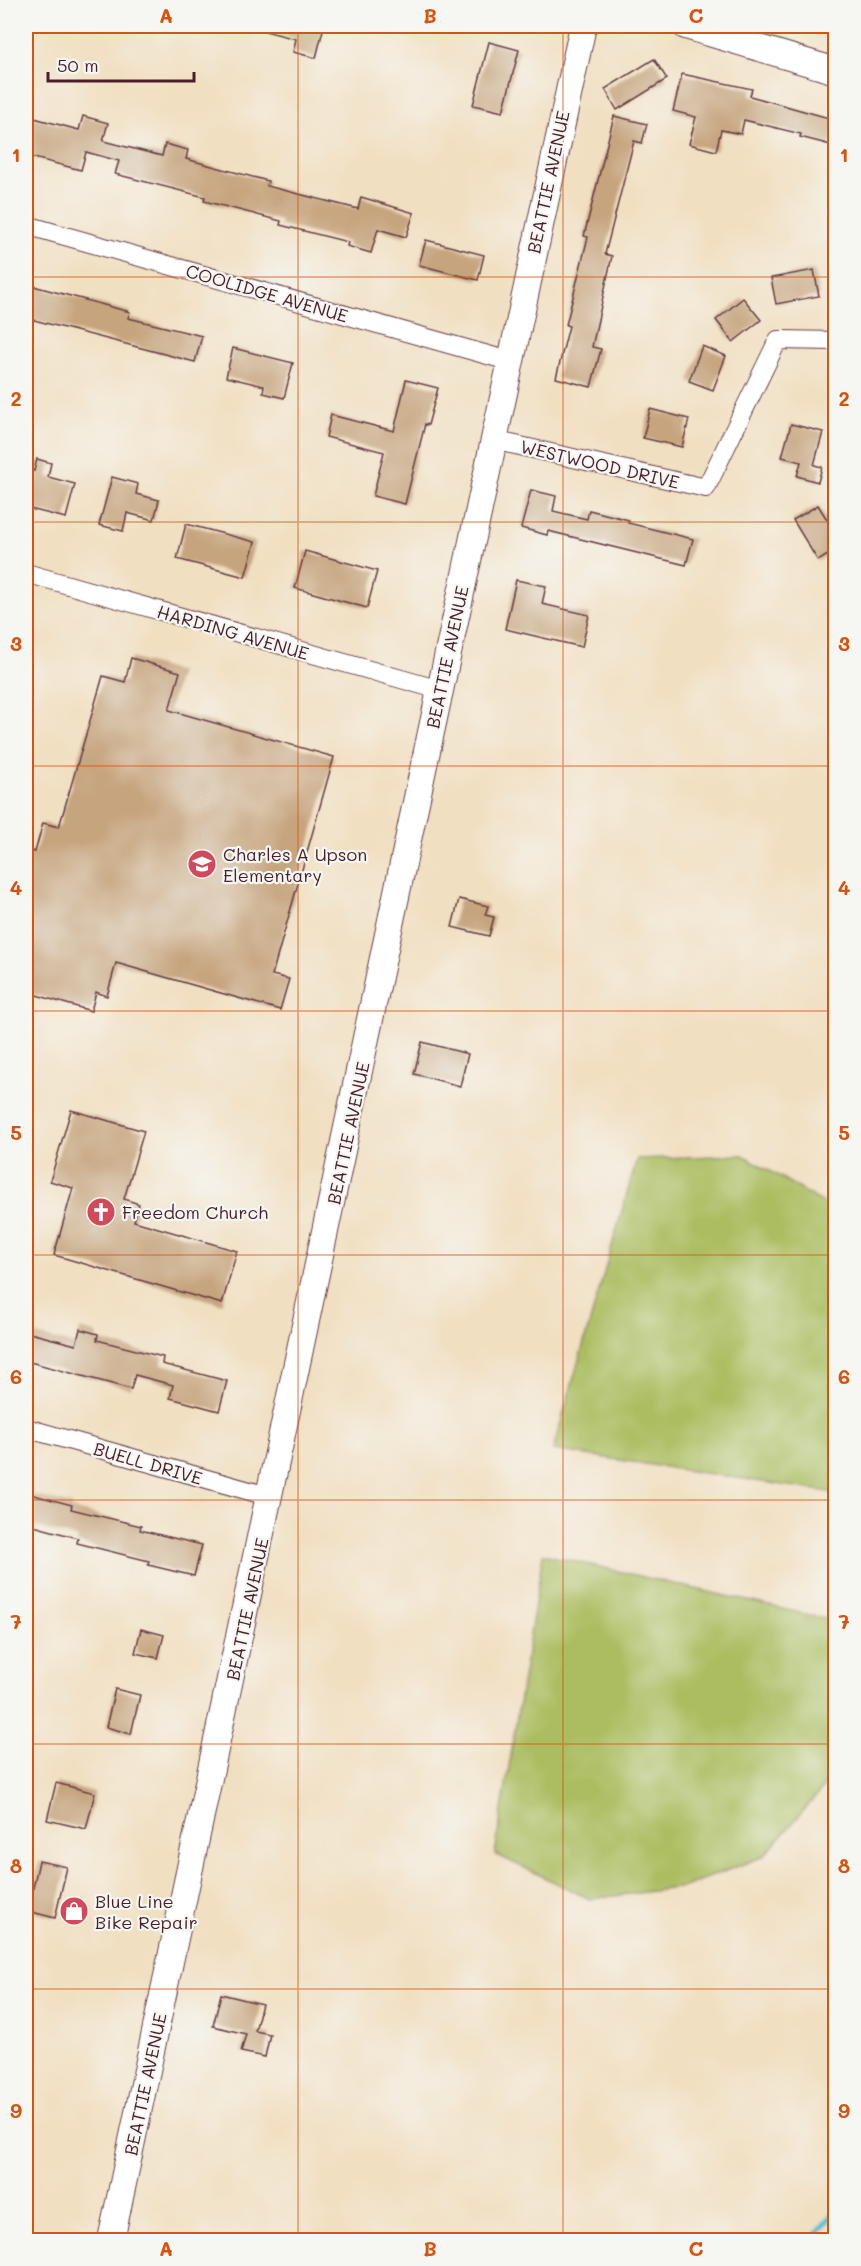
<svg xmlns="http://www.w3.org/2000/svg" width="861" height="2266" font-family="Mali,sans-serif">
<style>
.green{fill:#abbd61;stroke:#7a6e46;stroke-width:1.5}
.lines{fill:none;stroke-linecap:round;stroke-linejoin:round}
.stream{stroke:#56bfd3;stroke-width:6}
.building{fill:#c6a47e}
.street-casing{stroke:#633c42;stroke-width:20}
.secondary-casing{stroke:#633c42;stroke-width:28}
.street{stroke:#fff;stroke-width:18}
.secondary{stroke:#fff;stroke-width:26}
.grid{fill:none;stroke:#d8530f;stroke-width:1.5;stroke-opacity:0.55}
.labels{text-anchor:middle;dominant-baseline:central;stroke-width:4.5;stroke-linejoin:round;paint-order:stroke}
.street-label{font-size:18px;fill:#4a1f2b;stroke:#f6f6f2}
.poi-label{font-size:18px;fill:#4a1f2b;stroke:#f6f6f2;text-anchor:start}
.neatline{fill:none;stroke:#d8530f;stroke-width:2}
.grid-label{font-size:20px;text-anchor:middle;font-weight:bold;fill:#d8530f}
</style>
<rect width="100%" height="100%" fill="#f6f6f2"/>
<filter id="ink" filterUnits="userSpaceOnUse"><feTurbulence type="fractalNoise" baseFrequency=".0167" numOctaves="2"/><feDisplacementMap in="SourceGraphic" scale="12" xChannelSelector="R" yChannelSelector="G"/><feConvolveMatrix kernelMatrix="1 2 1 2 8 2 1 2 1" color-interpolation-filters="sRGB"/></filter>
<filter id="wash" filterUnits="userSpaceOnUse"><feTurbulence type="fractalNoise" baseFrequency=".008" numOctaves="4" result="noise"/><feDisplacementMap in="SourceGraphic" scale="24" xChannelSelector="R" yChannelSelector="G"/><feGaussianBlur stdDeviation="1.35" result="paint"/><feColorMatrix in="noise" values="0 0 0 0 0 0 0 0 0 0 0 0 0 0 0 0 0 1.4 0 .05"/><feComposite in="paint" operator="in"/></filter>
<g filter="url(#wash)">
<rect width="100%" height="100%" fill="#f1dfc1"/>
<g class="green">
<path d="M743,1155L835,1210V1493L553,1450L637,1159Z"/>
<path d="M543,1554L835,1621V1752L823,1788L764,1856L684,1887L590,1899L495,1854Z"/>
</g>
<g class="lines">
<path class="stream" d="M812,2240L836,2210"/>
</g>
<g id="blocks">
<g class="building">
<path d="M266,26H324L316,58L293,52L296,39L265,31Z"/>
<path d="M489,42L519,50L503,112L473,105Z"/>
<path d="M654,59L667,79L617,110L605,89Z"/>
<path d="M682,74L752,89L750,96L836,120L831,145L800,137L801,134L744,120L741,134L721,130L716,151L689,144L696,117L673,111Z"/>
<path d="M83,116L108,123L103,141L162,156L165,144L188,150L186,159L268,181L267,186L358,209L361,197L414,213L406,237L378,229L371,253L347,246L348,242L280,225L281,221L204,201L205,197L115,174L119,161L86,152L81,170L26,156V146L34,118L79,130Z"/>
<path d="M614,116L647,124L642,143L634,141L605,254L612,256L592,347L601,349L591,387L556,378L569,326L566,325L588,237L584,236Z"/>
<path d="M426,240L484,255L478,280L419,265Z"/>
<path d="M814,270L819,296L776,304L771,278Z"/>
<path d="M26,284L130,312L128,318L202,336L195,362L26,318Z"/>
<path d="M743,298L761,320L733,342L716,320Z"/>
<path d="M702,346L726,356L713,390L689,381Z"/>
<path d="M233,348L293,363L284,398L263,393L264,386L226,377Z"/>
<path d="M406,380L438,388L428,425L425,424L405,504L373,496L384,452L326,437L331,415L394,431Z"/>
<path d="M650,409L689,419L682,447L643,438Z"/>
<path d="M791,424L823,432L814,465L822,467L818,482L797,476L801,462L782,457Z"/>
<path d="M37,459L51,463L48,477L75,484L66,518L26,508V469L34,471Z"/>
<path d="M112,477L138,484L136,494L159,500L154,520L127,513L123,531L99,525Z"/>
<path d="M531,490L556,496L553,511L587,519L589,510L629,520L628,523L693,539L686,565L548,531L547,535L521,528Z"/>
<path d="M818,505L836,534V550L818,561L793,520Z"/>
<path d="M186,524L255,542L245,577L177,559Z"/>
<path d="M305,551L377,571L367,608L295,588Z"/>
<path d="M516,580L546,586L542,604L589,615L582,647L505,629Z"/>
<path d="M131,658L180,672L169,710L334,757L272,975L289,979L280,1010L116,963L107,996L96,992L91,1011L26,992V850L35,852L43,823L59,827L103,676L125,682Z"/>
<path d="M459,899L488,906L485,915L494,917L489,936L452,927Z"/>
<path d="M422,1042L468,1054L460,1086L414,1074Z"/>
<path d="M71,1110L144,1131L124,1199L139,1204L134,1221L237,1251L222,1304L54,1255L73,1188L50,1181Z"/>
<path d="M80,1329L98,1334L97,1340L163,1357L162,1364L227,1381L219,1411L170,1398L173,1385L135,1375L131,1389L26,1361V1332L76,1345Z"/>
<path d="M26,1493L72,1505L71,1509L141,1526L140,1530L202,1545L194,1576L148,1565L149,1561L77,1543L78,1538L26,1524Z"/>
<path d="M141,1629L164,1635L158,1658L135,1653Z"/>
<path d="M115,1689L140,1695L131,1734L106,1727Z"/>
<path d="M56,1783L95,1793L86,1829L47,1820Z"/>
<path d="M39,1861L67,1867L55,1918L28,1911Z"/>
<path d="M221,1994L262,2004L255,2031L270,2034L265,2057L241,2052L246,2034L213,2026Z"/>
</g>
</g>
</g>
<g filter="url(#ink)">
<use href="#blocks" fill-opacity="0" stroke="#633c42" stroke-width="1.5"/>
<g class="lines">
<g class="street-casing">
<g id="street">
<path d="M26,225L509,361"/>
<path d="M493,440L706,488L778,340L836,341"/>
<path d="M26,573L440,690"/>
<path d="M26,1428L271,1497"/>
</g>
</g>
<g class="secondary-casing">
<g id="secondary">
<path d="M686,26L836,71"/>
<path d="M111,2240C271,1503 421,763 583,26"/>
</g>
</g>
<use href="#street" class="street"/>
<use href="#secondary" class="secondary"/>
</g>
</g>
<path class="grid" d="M298,26V2240M563,26V2240M26,277H836M26,522H836M26,766H836M26,1011H836M26,1255H836M26,1500H836M26,1744H836M26,1989H836"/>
<defs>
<g id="school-disc" transform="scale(1.5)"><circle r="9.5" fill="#d1495b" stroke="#f6f6f2"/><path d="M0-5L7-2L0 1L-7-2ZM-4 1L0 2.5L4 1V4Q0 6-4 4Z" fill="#fff"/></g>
<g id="church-disc" transform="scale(1.5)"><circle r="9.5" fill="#d1495b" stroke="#f6f6f2"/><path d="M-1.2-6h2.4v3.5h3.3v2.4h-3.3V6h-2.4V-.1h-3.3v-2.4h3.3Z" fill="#fff"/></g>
<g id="shop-disc" transform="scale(1.5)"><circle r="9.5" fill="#d1495b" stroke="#f6f6f2"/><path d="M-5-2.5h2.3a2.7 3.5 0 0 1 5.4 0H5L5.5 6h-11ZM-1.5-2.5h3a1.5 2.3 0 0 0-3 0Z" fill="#fff"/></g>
</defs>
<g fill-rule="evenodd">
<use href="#school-disc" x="202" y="864"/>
<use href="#church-disc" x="101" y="1212"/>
<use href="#shop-disc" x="74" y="1911"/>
</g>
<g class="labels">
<g class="street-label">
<text transform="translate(548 182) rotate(-78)">BEATTIE AVENUE</text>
<text transform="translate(267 293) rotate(16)">COOLIDGE AVENUE</text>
<text transform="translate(600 464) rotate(13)">WESTWOOD DRIVE</text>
<text transform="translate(233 632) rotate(16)">HARDING AVENUE</text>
<text transform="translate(447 657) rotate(-78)">BEATTIE AVENUE</text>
<text transform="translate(348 1133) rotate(-78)">BEATTIE AVENUE</text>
<text transform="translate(148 1463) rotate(16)">BUELL DRIVE</text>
<text transform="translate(247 1609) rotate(-78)">BEATTIE AVENUE</text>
<text transform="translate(145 2084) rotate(-78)">BEATTIE AVENUE</text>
</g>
<g class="poi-label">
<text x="223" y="854">Charles A Upson<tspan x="223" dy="21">Elementary</tspan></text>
<text x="122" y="1212">Freedom Church</text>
<text x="95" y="1901">Blue Line<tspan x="95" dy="21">Bike Repair</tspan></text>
</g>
</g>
<rect width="861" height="2266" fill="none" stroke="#f6f6f2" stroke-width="66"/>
<path d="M48 72v9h146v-9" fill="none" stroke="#4a1f2b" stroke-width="3"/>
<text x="57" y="72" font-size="18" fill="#4a1f2b" stroke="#f6f6f2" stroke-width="4.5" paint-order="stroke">50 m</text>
<rect x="33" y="33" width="795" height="2200" class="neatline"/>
<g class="grid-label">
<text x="166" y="23">A</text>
<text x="430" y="23">B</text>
<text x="696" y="23">C</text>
<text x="16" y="162">1</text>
<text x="844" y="162">1</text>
<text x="16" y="406">2</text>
<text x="844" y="406">2</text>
<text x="16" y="651">3</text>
<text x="844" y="651">3</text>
<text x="16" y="895">4</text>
<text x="844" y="895">4</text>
<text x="16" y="1140">5</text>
<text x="844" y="1140">5</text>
<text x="16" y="1384">6</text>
<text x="844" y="1384">6</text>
<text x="16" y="1629">7</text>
<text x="844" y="1629">7</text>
<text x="16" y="1873">8</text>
<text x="844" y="1873">8</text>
<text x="16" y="2118">9</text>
<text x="844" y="2118">9</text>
<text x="166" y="2256">A</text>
<text x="430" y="2256">B</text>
<text x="696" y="2256">C</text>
</g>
</svg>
